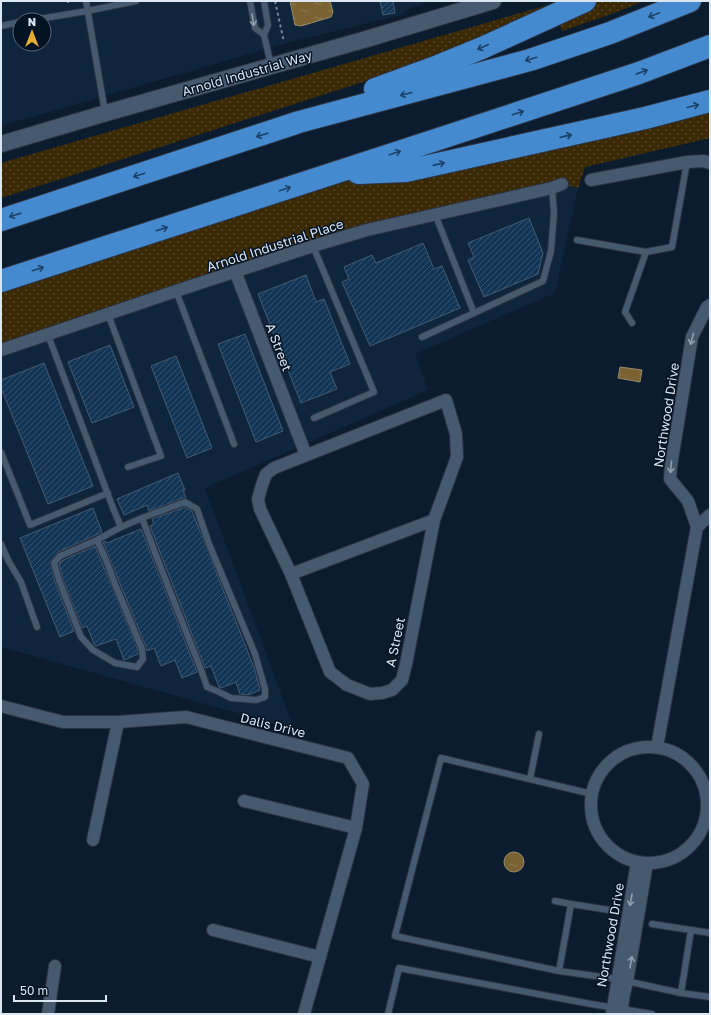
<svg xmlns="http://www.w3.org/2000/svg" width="711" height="1015" font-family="'Golos Text',sans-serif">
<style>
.built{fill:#0e253c;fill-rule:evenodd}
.grass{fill:url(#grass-dots)}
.water{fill:url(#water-ripples);stroke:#978a6d}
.building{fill:url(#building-hatch);stroke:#475a70}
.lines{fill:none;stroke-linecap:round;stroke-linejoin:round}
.service-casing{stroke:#2c3341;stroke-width:8}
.minor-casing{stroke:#2c3341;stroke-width:14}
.tertiary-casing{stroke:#2c3341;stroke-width:18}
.motorway-casing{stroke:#2c3341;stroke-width:24}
.path{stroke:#778595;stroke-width:2;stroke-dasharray:3 3;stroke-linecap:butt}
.service{stroke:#465a6f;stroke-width:6}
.minor{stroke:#465a6f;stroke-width:12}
.tertiary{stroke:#465a6f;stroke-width:16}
.motorway{stroke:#4589cf;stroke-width:22}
.oneway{stroke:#1d4268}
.oneway2{stroke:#90a0b1}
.labels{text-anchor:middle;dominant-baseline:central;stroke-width:3;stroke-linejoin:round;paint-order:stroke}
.street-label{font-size:13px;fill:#dbe6f3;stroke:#031324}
</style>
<defs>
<pattern id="grass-dots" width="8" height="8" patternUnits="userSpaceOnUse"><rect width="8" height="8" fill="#3a2904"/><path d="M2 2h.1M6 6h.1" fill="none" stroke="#564829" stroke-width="1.8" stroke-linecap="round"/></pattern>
<pattern id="water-ripples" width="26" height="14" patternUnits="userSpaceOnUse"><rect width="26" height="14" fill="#7a6233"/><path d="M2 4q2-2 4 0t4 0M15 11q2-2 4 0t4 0" fill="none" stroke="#8c7851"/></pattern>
<pattern id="building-hatch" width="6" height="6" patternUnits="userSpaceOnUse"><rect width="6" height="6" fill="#133556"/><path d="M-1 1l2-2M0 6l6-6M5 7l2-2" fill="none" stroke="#35526f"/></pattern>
</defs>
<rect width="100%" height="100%" fill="#0b1c2e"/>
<g class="built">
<path d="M1,1H433L412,7L407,10L402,15L290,42L1,126ZM20,20H44V44H20Z"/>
<path d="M562,184L578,188L555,293L415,354L428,390L205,488L294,729L1,647V350L235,271Z"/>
</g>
<g class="grass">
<path d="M567,1H644L617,12L562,31L558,20Z"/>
<path d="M555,3L466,43L372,79L92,169L1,198V163Z"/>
<path d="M710,101V138L585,167L578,188L562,184L435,214L1,350V278L331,174Z"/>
</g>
<g class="water">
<path d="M290,1H330L333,12L331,17L301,26L295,25Z"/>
<path d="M620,367L642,370L640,382L618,378Z"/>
<circle cx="514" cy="862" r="10"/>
</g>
<g class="building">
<path d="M380,1H393L395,13L383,15Z"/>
<path d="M529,218L543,253L538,274L484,297L468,260L474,257L468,243Z"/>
<path d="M423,243L434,269L442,266L460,308L370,346L342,282L349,279L344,267L372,255L376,263Z"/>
<path d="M306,275L316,302L324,299L350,364L330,372L337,389L301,403L258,294Z"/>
<path d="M245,334L283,431L256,442L218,344Z"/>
<path d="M110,345L134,407L92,423L68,362Z"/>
<path d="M176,356L212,448L187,458L151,366Z"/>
<path d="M44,363L93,486L48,504L1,388V380Z"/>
<path d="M178,473L185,490H183L186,498H183L149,511L147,505L124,515L117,499Z"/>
<path d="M185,507L192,511L255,670L260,690L248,695L240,694L236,682L221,688L219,687L211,666L205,668L150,526L154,524L152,519Z"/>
<path d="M93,508L102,532L58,552L50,562L55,582L74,631L60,637L20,538Z"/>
<path d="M141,529L197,672L182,678L175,660L161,666L154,648L147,651L146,647L103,542L105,541L107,543Z"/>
<path d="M95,546L138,650V654L124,660L116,639L96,646L94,644L87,626L82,628L63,579L59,564L63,560Z"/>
</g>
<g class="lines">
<g class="service-casing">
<g id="service">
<path d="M86,1L105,112"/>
<path d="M250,1L255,28L264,35"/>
<path d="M264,1L268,25L264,35L271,65"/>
<path d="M33,20L87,11L136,1"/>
<path d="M1,26L20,22"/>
<path d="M577,240L646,252L625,312L632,323"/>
<path d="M313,246L374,392L314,418"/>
<path d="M646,252L672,247L687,162"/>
<path d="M176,291L234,444"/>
<path d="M474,313L543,281L551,251L554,213L552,188"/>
<path d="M108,314L161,456L128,467"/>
<path d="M48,335L113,508L121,527"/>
<path d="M422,337L474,313L435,214"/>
<path d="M1,452L30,525L108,493"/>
<path d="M97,540L121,527L142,518C155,553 169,589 183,624C191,645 200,665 207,687L217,691L231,698L256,700L265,697V689L255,654L209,544L197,509L185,502L142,518"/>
<path d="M97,540L106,560L115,584L142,649L143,659L137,667L115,663L93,650L81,637L59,580L54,563L60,556Z"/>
<path d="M1,544L8,560L21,582L37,627"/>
<path d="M530,779L539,734"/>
<path d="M592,794L441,758L395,936L559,971L617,979L681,993L710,997"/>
<path d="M706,815L710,816"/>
<path d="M555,901L571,904"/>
<path d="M652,924L691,930L681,993"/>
<path d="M691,930L710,933"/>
<path d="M559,971L571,904L609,910"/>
<path d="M388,1014L399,968L591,1004L652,1014"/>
</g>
</g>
<g class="minor-casing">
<g id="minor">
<path d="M591,180L687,162L704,161L710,163"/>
<path d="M235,271L306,455"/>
<path d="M1,350L176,291L313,246L367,230L552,188L562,184"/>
<path d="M697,527L710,515"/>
<path d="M291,574L434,520L457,457L456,434L446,400L274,468L266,474L262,485L258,499L260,509L291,574L330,672L347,685L370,694L382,693L392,690L402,680L406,664L434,520"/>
<path d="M1,706L63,722H118L186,717L348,758L363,784L356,828L304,1014"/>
<path d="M657,747L697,527L688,501L670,479L671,466L692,337L707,307L710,305"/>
<circle cx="649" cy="805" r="58"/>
<path d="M244,801L356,828"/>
<path d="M93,840L118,722"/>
<path d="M213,930L320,957"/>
<path d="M48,1014L55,966"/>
<path d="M612,1014L637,862"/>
<path d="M621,1014L624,994L627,982L647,863"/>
</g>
</g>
<g class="tertiary-casing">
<path id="tertiary" d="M1,144L106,113L370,38L493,1"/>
</g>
<g class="motorway-casing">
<g id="motorway">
<path d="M375,89L438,66L482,48L585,1"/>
<path d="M358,173L406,171L645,118L710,101"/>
<path d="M1,220L299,122L530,60L610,33L690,1"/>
<path d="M1,281L402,151L639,73L710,46"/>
</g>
</g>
<g class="path">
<path d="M68,1V3"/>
<path d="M275,1L284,42"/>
</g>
<use href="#service" class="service"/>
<use href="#minor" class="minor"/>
<use href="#tertiary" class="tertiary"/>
<use href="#motorway" class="motorway"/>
</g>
<defs><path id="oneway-shaft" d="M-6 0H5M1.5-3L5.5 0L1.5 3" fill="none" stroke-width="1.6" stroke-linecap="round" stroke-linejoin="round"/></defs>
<g class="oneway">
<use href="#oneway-shaft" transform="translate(654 15) rotate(158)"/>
<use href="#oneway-shaft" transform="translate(483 47) rotate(156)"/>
<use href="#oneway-shaft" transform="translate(531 59) rotate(163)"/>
<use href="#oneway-shaft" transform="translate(642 72) rotate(-20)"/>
<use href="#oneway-shaft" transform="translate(406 94) rotate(165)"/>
<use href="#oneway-shaft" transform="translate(693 106) rotate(-14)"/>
<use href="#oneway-shaft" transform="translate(518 113) rotate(-18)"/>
<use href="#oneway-shaft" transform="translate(262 135) rotate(162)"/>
<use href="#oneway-shaft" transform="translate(566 136) rotate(-13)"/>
<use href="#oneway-shaft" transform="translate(395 153) rotate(-18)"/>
<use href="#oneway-shaft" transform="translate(439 164) rotate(-13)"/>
<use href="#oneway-shaft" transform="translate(139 175) rotate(162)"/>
<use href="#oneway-shaft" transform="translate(285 189) rotate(-18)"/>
<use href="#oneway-shaft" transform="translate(15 215) rotate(162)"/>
<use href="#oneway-shaft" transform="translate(162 229) rotate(-18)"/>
<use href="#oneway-shaft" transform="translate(38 269) rotate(-18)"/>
</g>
<g class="oneway2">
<use href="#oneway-shaft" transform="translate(253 20) rotate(80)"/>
<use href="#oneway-shaft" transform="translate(692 339) rotate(105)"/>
<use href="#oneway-shaft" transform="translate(671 467) rotate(95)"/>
<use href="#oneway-shaft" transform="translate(631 900) rotate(100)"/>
<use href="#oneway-shaft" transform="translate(631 962) rotate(-80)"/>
</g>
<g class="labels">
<g class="street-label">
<text transform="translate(247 73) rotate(-16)">Arnold Industrial Way</text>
<text transform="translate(275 245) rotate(-18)">Arnold Industrial Place</text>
<text transform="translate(279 347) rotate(69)">A Street</text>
<text transform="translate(666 415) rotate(-81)">Northwood Drive</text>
<text transform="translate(395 642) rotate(-78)">A Street</text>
<text transform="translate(273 725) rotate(14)">Dalis Drive</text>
<text transform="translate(610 935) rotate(-80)">Northwood Drive</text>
</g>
</g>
<rect width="711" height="1015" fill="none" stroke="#dbe6f3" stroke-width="4"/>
<g transform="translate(32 32)"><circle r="19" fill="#031324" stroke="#596777"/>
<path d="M0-3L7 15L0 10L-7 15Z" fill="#e4ae35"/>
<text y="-6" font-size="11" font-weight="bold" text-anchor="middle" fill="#dbe6f3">N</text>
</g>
<path d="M14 995v6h92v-6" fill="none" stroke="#dbe6f3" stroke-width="2"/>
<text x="20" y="995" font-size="12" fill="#dbe6f3" stroke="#031324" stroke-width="3" paint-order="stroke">50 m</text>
</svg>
